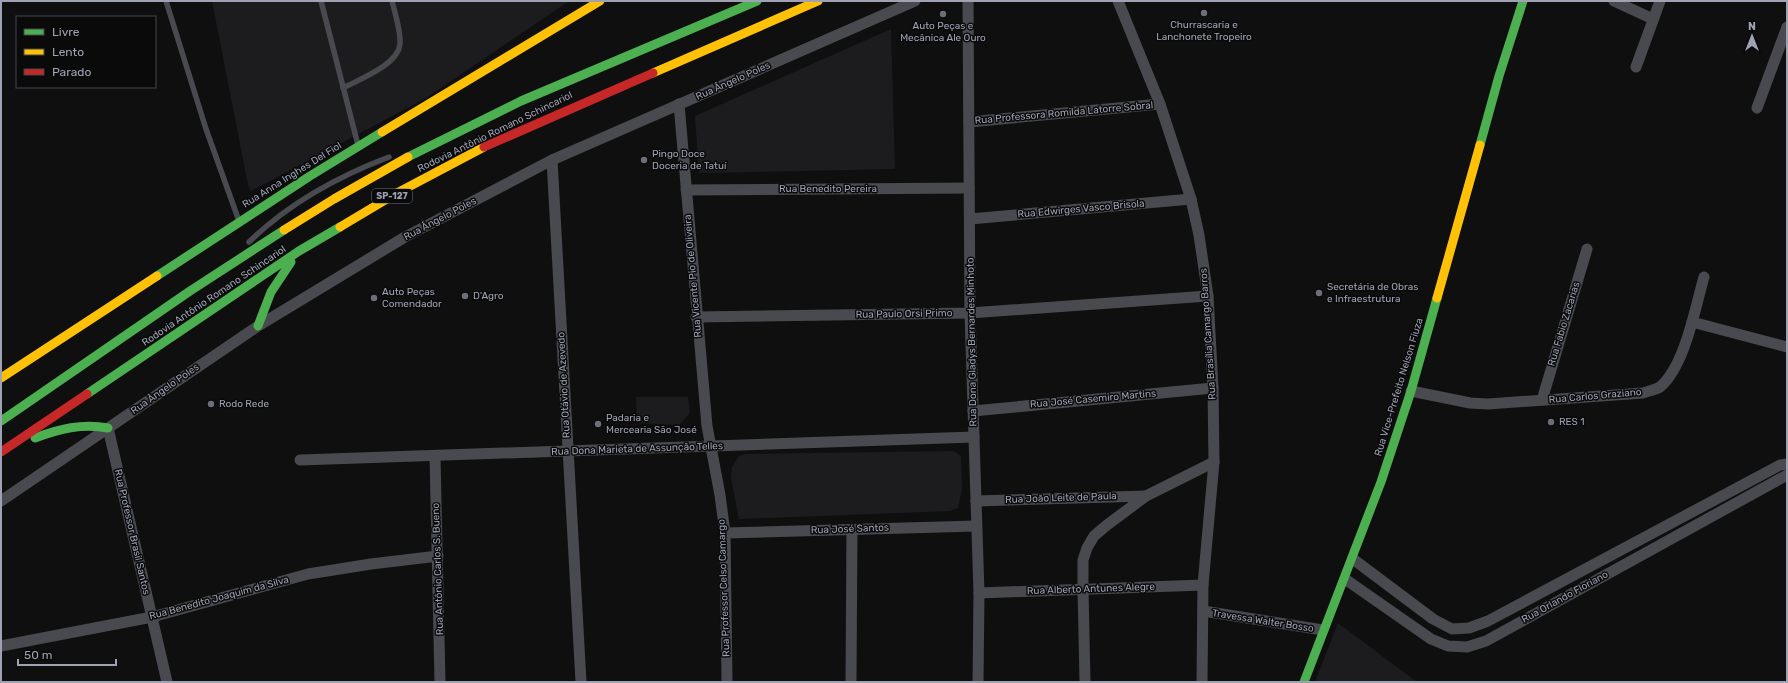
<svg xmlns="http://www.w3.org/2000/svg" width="1788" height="683" font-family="Rubik,sans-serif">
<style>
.built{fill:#1c1c1f}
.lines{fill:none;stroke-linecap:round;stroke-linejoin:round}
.lane{stroke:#494a50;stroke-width:5.5}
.street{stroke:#494a50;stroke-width:11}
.fast{stroke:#4caf50;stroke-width:9}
.slow{stroke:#ffc107;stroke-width:9}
.jam{stroke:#c62828;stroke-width:9}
.poi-dot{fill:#6c6f7a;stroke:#0a0a0b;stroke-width:1.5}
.labels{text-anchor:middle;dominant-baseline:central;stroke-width:3;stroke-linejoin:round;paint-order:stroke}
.shield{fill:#0a0a0b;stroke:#727481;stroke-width:1}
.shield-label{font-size:9px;font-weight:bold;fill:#9ea2b3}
.poi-label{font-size:10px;fill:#9ea2b3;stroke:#0a0a0b;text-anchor:start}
.street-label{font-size:10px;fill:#9ea2b3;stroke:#0a0a0b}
</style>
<rect width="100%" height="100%" fill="#0f0f10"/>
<g class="built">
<path d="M212,1H569L426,98L251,191L248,185Z"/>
<path d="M891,29L895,169L699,173L695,116Z"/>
<path d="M636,397H688L690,413L679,425L637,423Z"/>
<path d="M954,451L961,456L962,490L958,508L950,511L739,519L731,478L732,467L739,456L746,454Z"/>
<path d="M1338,623L1417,682H1315Z"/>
</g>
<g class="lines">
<g class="lane">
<path d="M166,1L206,129L239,221"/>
<path d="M321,1L358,145"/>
<path d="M343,88C360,79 398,65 400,44C401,32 395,13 392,1"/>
<path d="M249,242C288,204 339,176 389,157"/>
</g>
<g class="street">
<path d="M968,1L970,313L979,593L978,682"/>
<path d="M1118,1L1160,104L1191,199L1199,235L1208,296L1213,388L1214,462L1203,585L1202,682"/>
<path d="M1614,1L1653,19"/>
<path d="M1636,67L1660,1"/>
<path d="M679,104L707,426L720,495L725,533L727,682"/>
<path d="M1757,108L1787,27"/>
<path d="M969,122L1160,104"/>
<path d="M552,160L581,682"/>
<path d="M686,190L969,188"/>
<path d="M970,219L1191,199"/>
<path d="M696,317L970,313L1208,296"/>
<path d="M1692,322L1787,347"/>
<path d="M1411,391L1470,403L1488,404L1643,393C1648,391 1655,390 1660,387C1685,366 1695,308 1704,277"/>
<path d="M1542,400L1587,249"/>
<path d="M973,411L1213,388"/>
<path d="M108,428L167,682"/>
<path d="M435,456L440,682"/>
<path d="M300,460L974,437"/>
<path d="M1,501L258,326L405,237L552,160L915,1"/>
<path d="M976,501L1146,496"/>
<path d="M725,533L976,526"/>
<path d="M1353,559L1433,619L1452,629L1469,628L1488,621L1780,465L1787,464"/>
<path d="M1345,579L1431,639L1448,646L1467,647L1486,641L1787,475"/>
<path d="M979,593L1203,585"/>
<path d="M1203,611L1323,630"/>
<path d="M1,646L152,617L308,574L371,564L438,556"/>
<path d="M851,682L852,529"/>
<path d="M1085,682L1083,589V560L1087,548L1094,536L1107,525L1146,496L1214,462"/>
</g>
<g class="fast">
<path d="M1480,145L1499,76L1523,1"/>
<path d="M408,157L521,101L757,1"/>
<path d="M157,276L310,176L382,132"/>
<path d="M258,326L271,292L291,262"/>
<path d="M87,394L299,251L340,227"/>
<path d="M1,421L190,291L284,230"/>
<path d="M35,438C59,429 82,423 108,428"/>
<path d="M1304,682L1381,482L1411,391L1437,298"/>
</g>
<g class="slow">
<path d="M653,73L818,1"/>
<path d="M382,132L600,1"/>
<path d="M340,227L397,193L484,147"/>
<path d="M284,230L334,199L408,157"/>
<path d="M1437,298L1480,145"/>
<path d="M1,378L157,276"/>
</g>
<g class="jam">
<path d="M484,147L653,73"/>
<path d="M1,452L87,394"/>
</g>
</g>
<g class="poi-dot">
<circle cx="1204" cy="13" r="4"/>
<circle cx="943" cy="14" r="4"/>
<circle cx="644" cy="160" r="4"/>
<circle cx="1319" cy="293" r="4"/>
<circle cx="465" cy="296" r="4"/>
<circle cx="374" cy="298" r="4"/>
<circle cx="211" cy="404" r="4"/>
<circle cx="1551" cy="422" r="4"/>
<circle cx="598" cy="424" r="4"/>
</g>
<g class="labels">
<rect class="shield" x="372" y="189" width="40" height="14" rx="3"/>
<g class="shield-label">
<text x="392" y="196">SP-127</text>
</g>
<g class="poi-label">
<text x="1204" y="25" text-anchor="middle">Churrascaria e<tspan x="1204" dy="12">Lanchonete Tropeiro</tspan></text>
<text x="943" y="26" text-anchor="middle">Auto Peças e<tspan x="943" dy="12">Mecânica Ale Ouro</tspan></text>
<text x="652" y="154">Pingo Doce<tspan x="652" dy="12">Doceria de Tatuí</tspan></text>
<text x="1327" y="287">Secretária de Obras<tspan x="1327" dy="12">e Infraestrutura</tspan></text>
<text x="382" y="292">Auto Peças<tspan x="382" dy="12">Comendador</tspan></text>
<text x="473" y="296">D'Agro</text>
<text x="219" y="404">Rodo Rede</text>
<text x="606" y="418">Padaria e<tspan x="606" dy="12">Mercearia São José</tspan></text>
<text x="1559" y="422">RES 1</text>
</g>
<g class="street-label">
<text transform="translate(733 81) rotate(-24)">Rua Ângelo Poles</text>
<text transform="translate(1064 113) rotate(-5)">Rua Professora Romilda Latorre Sobral</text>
<text transform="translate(495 132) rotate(-26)">Rodovia Antônio Romano Schincariol</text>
<text transform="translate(292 175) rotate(-32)">Rua Anna Inghes Del Fiol</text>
<text x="828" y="189">Rua Benedito Pereira</text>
<text transform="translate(1081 209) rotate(-5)">Rua Edwirges Vasco Brisola</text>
<text transform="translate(440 219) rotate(-28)">Rua Ângelo Poles</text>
<text transform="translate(693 276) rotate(-95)">Rua Vicente Pio de Oliveira</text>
<text transform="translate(214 296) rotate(-34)">Rodovia Antônio Romano Schincariol</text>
<text transform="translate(904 314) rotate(-1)">Rua Paulo Orsi Primo</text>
<text transform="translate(1564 324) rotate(-73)">Rua Fabio Zacarias</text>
<text transform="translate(1208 334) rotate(-94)">Rua Brasília Camargo Barros</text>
<text transform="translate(972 342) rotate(-91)">Rua Dona Gladys Bernardes Minhoto</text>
<text transform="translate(564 385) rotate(-93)">Rua Otávio de Azevedo</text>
<text transform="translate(1399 387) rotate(-73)">Rua Vice-Prefeito Nelson Fiuza</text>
<text transform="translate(165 389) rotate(-35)">Rua Ângelo Poles</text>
<text transform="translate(1595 396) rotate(-5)">Rua Carlos Graziano</text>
<text transform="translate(1093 399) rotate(-5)">Rua José Casemiro Martins</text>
<text transform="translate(637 449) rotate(-2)">Rua Dona Marieta de Assunção Telles</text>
<text transform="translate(1061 498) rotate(-2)">Rua João Leite de Paula</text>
<text transform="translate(850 529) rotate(-2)">Rua José Santos</text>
<text transform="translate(132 532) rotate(77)">Rua Professor Brasil Santos</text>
<text transform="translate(438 569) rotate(-92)">Rua Antônio Carlos S. Bueno</text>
<text transform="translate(724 588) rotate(-92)">Rua Professor Celso Camargo</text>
<text transform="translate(1091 589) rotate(-2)">Rua Alberto Antunes Alegre</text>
<text transform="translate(1565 597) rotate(-29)">Rua Orlando Floriano</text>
<text transform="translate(219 598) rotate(-15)">Rua Benedito Joaquim da Silva</text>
<text transform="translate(1263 621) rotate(9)">Travessa Walter Bosso</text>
</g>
</g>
<rect width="1788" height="683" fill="none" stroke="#9ea2b3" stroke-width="4"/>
<rect x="16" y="16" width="140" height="72" fill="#0a0a0b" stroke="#45474e"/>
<rect x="24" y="29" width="20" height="6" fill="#4caf50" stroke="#45474e"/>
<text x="52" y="36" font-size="12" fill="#9ea2b3">Livre</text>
<rect x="24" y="49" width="20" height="6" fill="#ffc107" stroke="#45474e"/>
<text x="52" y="56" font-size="12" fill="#9ea2b3">Lento</text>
<rect x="24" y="69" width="20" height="6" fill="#c62828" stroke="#45474e"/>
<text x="52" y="76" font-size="12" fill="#9ea2b3">Parado</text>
<g transform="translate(1752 36)" stroke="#0a0a0b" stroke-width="3" paint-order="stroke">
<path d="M0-3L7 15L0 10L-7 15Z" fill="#9ea2b3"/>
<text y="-6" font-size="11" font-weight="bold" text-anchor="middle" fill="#9ea2b3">N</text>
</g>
<path d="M18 659v6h98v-6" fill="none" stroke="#9ea2b3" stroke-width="2"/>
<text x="24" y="659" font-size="12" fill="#9ea2b3" stroke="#0a0a0b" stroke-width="3" paint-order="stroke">50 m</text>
</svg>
